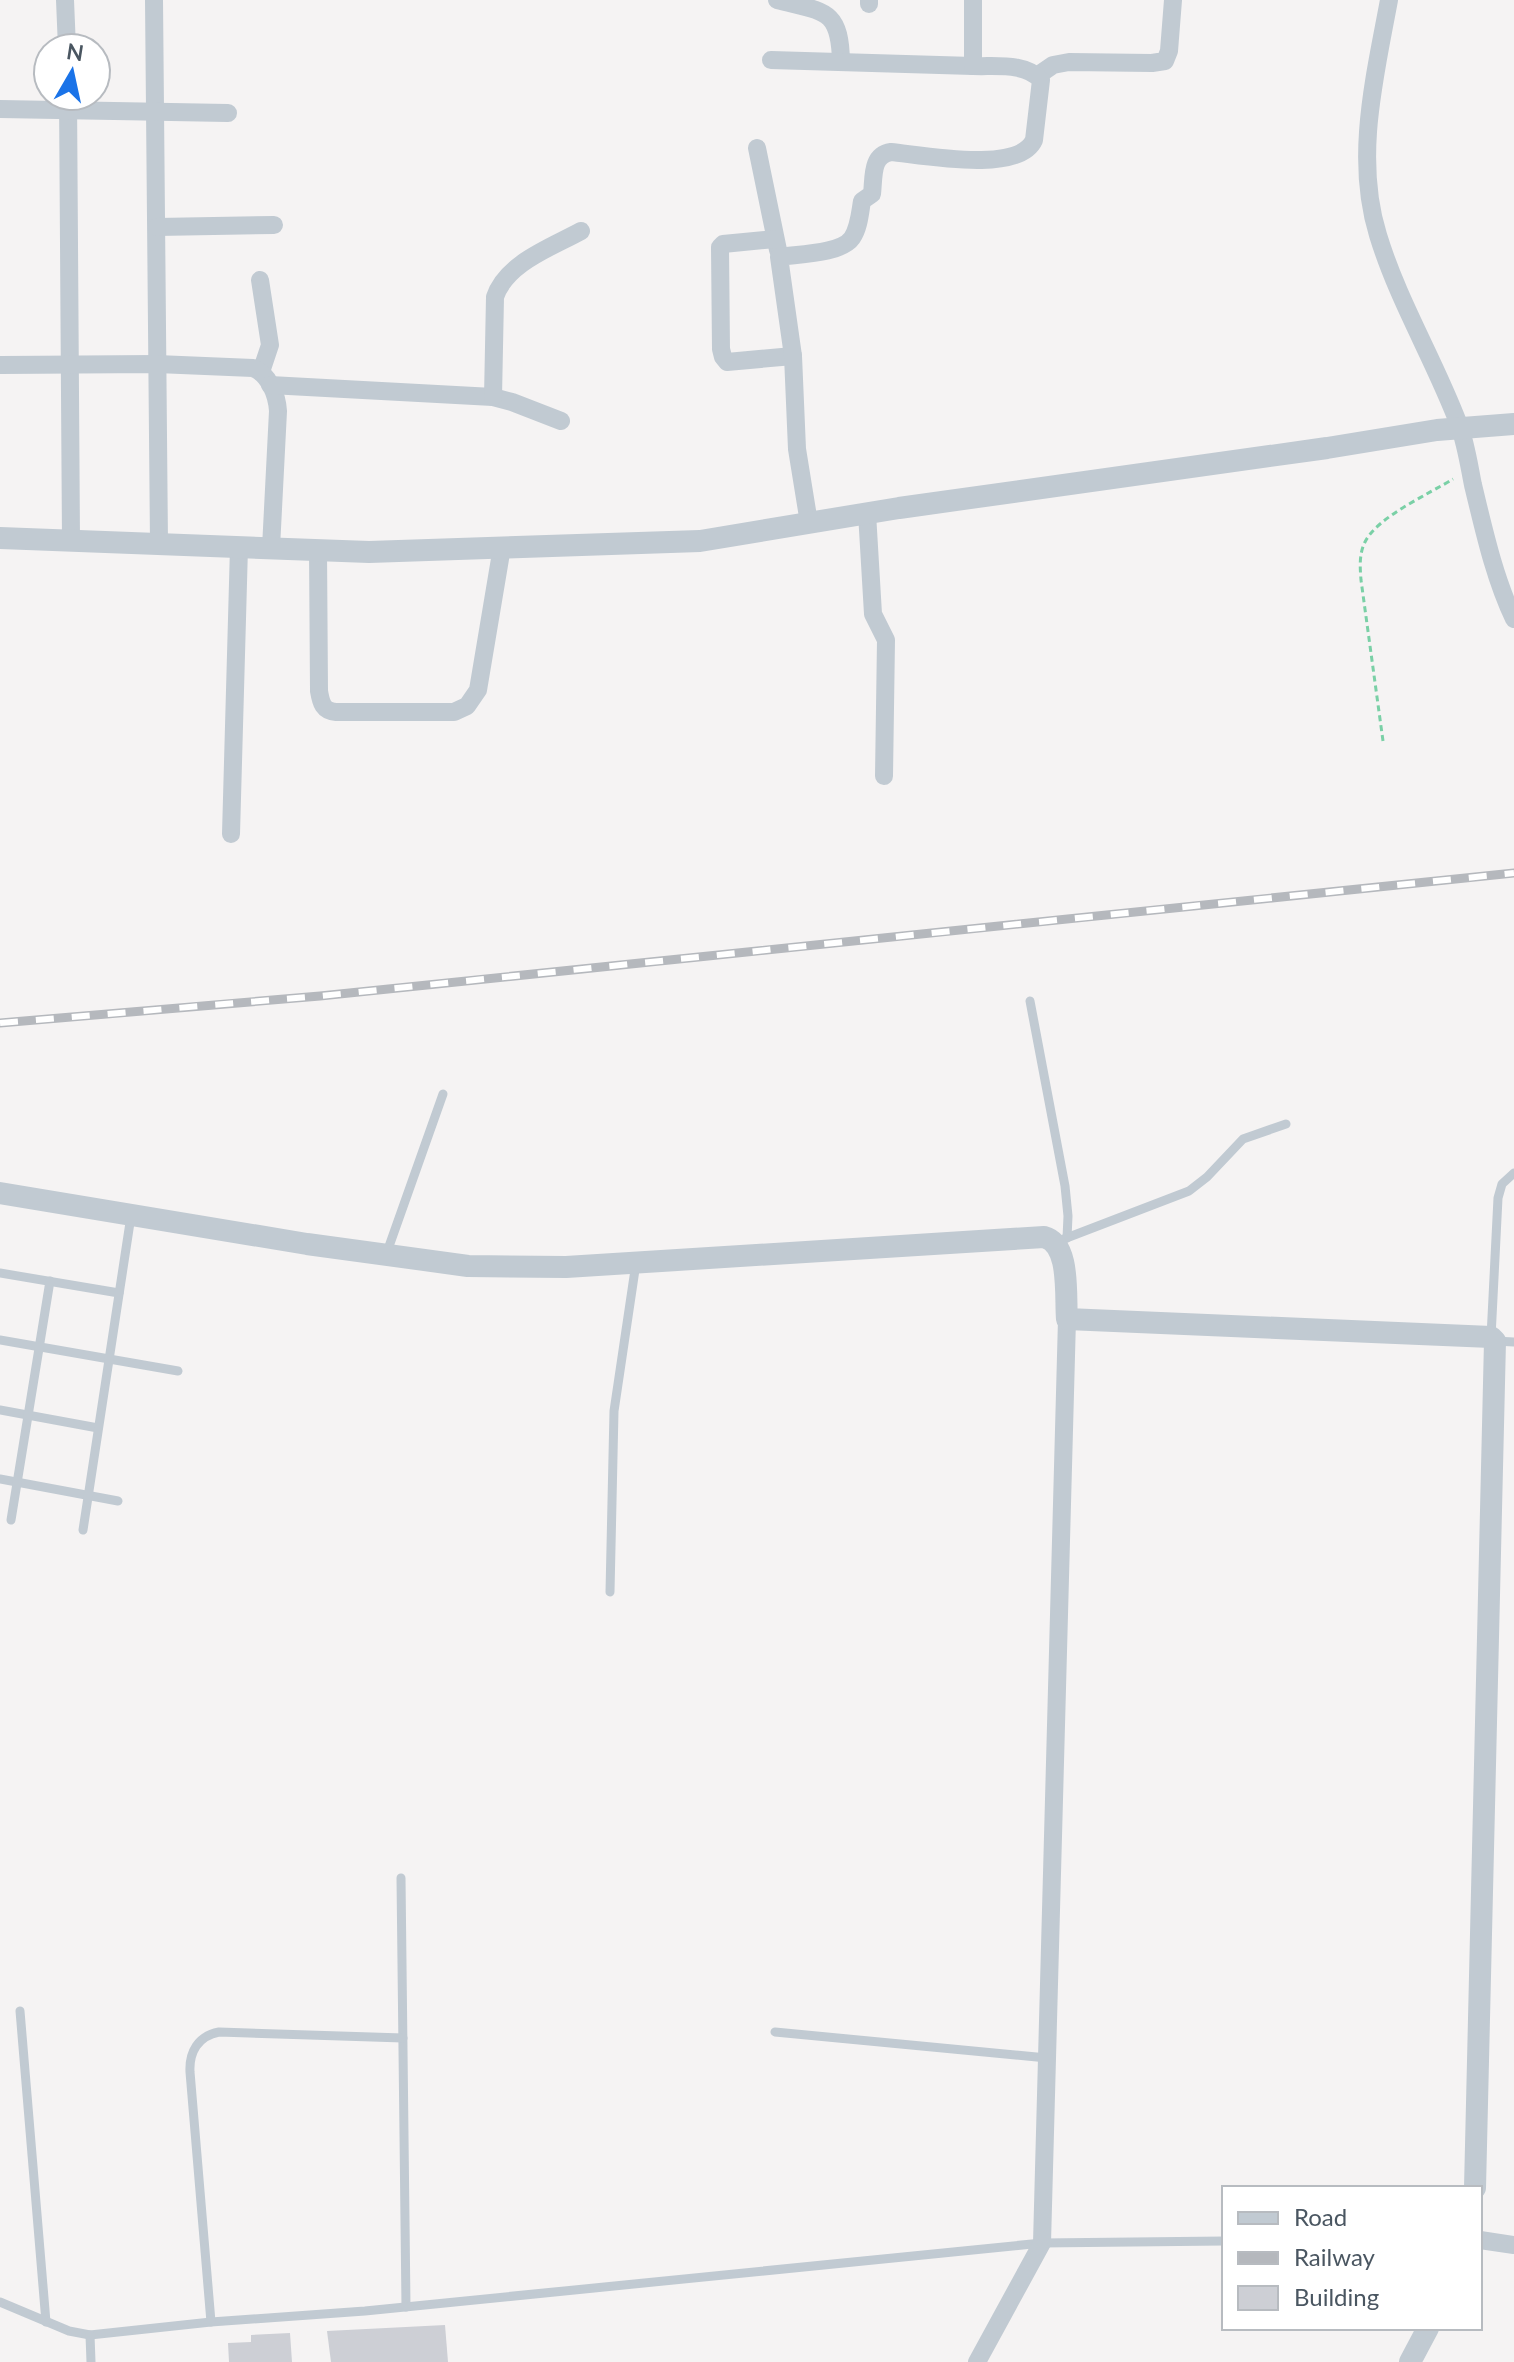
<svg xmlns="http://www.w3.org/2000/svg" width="1514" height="2362" font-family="Lato,sans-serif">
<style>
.building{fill:#cdcfd5}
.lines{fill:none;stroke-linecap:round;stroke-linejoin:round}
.path{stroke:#7ad0a6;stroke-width:3;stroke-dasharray:6 4;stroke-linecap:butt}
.service{stroke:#c1cad2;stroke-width:9}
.minor{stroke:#c1cad2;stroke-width:18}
.tertiary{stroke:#c1cad2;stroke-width:22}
.rail-casing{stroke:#b5b8bd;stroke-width:9}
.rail{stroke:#fff;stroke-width:6;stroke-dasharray:18;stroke-linecap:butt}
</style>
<rect width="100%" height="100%" fill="#f5f3f3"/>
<g class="building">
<path d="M445,2325L448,2362H331L327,2331Z"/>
<path d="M290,2333L292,2362H229L228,2343L251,2342V2335Z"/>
</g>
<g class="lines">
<path class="path" d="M1383,741L1361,580C1360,567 1359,554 1365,542C1377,517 1429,494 1453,479"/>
<g class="service">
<path d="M1030,1001L1065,1186L1068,1216L1067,1238"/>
<path d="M1056,1242L1189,1191L1207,1177L1243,1139L1286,1124"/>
<path d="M387,1252L443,1094"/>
<path d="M0,1273L119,1293"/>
<path d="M1491,1337L1498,1198L1502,1184L1514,1173"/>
<path d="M0,1340L178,1371"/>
<path d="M1495,1341L1514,1342"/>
<path d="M0,1410L98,1428"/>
<path d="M0,1479L118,1501"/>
<path d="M11,1520L50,1281"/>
<path d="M83,1530L131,1216"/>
<path d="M610,1592L614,1411L636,1263"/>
<path d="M401,1878L406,2307"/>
<path d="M20,2011L46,2322"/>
<path d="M775,2032L1047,2058"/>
<path d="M0,2302L69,2331L90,2335L211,2322L365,2311L1042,2243L1224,2241"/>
<path d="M211,2322L190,2072C189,2052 198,2036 219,2032L403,2038"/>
<path d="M90,2335L91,2362"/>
</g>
<g class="minor">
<path d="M65,0L67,48"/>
<path d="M154,0L159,544"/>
<path d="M777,0C824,12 840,8 841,62"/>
<path d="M1389,0C1375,76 1354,158 1378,235C1398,301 1435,361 1459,425C1466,444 1469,465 1473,485C1484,530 1494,577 1514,619"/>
<path d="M869,4V0"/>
<path d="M771,60L973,66"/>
<path d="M1037,76L1053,65L1069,62L1152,63L1165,61L1169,51L1173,0"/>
<path d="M68,96L71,541"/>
<path d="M0,109L228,113"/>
<path d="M757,148L778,250"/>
<path d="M157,227L274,225"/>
<path d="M775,239L723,244L720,247L721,349L723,357L727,362L793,356"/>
<path d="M260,280L270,345L261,372"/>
<path d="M0,365L157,364L253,368C269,374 277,395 278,411L271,548"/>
<path d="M270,385L493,397L512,402L561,421"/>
<path d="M493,397L495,297C506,263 552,247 581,231"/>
<path d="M867,513L873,614L886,640L884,776"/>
<path d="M809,523L797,449L793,356L779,257C797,254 841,254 852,238C859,228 860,213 862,201L872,194C874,177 871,155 891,152C922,155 1019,174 1034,140L1041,80C1025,62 995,67 973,66V0"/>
<path d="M318,550L319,691C321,703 323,711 336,712H454L467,706L478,690L502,547"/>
<path d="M231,834L239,547"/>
<path d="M1480,2240L1514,2245"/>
<path d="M977,2362L1042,2243L1067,1319"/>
</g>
<g class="tertiary">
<path d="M0,538L369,552L700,541L899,508L1327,448L1437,430L1514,424"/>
<path d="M0,1193L307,1244L468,1266L566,1267L1044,1237C1071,1244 1065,1296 1067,1319L1491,1337L1495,1341L1475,2188"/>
<path d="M1410,2362L1428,2328"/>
</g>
<g class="rail-casing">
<path id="rail" d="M0,1023L320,996L1514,873"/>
</g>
<use href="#rail" class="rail"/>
</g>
<rect x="1222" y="2186" width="260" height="144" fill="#ffffff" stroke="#b7bbc0" stroke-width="2"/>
<rect x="1238" y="2212" width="40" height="12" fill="#c1cad2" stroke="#b7bbc0" stroke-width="2"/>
<text x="1294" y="2226" font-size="24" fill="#4a5661">Road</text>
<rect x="1238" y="2252" width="40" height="12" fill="#b5b8bd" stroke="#b7bbc0" stroke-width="2"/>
<text x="1294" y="2266" font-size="24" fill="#4a5661">Railway</text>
<rect x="1238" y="2286" width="40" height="24" fill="#cdcfd5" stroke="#b7bbc0" stroke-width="2"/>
<text x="1294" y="2306" font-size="24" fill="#4a5661">Building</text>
<g transform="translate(72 72) rotate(9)"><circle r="38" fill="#ffffff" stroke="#b7bbc0" stroke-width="2"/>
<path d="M0-6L14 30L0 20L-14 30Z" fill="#1a73e8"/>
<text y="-12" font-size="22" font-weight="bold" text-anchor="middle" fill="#4a5661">N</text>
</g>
</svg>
